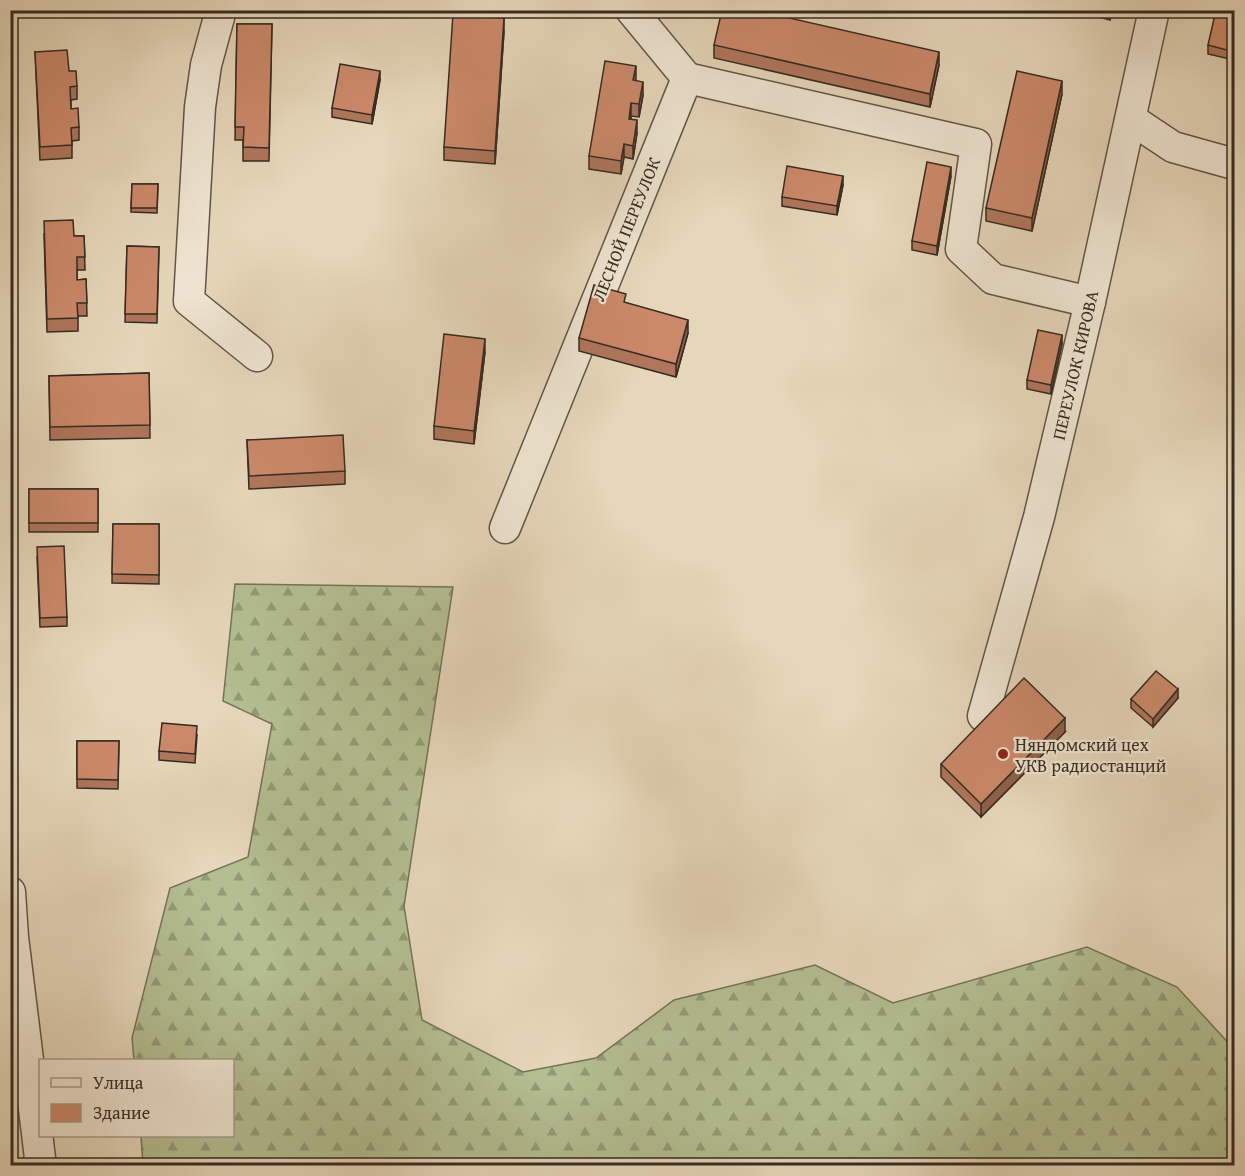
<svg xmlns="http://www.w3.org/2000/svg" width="1245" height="1176" font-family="'Gentium Book Plus',serif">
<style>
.forest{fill:url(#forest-firs);stroke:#74745a;stroke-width:1.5}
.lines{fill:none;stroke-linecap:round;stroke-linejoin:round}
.minor-casing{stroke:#615648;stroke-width:33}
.minor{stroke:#efe5d2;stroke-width:30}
.wall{fill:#af765b;stroke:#352b22;stroke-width:1.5}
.shaded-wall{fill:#8e604a;stroke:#352b22;stroke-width:1.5}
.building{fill:#cb896a;stroke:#352b22;stroke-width:1.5}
.poi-dot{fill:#8f2418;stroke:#efe5d2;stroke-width:2}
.labels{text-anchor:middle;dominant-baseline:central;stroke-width:4.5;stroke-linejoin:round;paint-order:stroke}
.street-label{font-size:18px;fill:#352b22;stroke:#efe5d2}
.poi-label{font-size:18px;fill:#352b22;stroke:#efe5d2;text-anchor:start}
</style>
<defs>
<pattern id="forest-firs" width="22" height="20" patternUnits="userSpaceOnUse" patternTransform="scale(1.5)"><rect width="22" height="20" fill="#b3be91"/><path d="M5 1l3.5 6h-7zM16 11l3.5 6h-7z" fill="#929b76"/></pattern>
</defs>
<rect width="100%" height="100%" fill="#e6d7ba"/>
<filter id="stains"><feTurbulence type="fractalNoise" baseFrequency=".00333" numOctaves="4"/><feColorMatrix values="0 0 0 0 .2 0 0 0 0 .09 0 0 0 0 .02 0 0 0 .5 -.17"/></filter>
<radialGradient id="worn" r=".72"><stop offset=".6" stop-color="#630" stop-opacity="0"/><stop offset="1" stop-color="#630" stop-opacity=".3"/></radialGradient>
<path class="forest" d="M235,584L453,587L404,906L422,1020L523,1072L596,1058L674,1000L815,965L893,1003L1087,947L1177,987L1234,1049V1165H143L141,1136H232V1060H134L132,1038L170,888L248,857L272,724L223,701Z"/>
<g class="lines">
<g class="minor-casing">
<g id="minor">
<path d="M221,10L206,65L200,107L189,301L257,356"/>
<path d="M687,78L976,144L961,249L993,279L1090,302"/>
<path d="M1131,119L1173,147L1234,164"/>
<path d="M505,528L687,78L631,10"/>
<path d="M983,716L1039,517L1090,302L1154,10"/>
<path d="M10,892L13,937L40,1158L37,1166"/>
</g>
</g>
<use href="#minor" class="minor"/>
</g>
<g class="wall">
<path d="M245,10H297V15L245,12Z"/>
<path d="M1080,10H1113L1110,20L1080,12Z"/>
<path d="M1234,10V60L1208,54V45Z"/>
<path d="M237,24H272L269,161H243V140H235Z"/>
<path d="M504,31L495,164L444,160V147Z"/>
<path d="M714,45L939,65L930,107L714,58Z"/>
<path d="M35,52L69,71L77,86V99L71,100V109L79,127V140L72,141V158L40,160Z"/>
<path d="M380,80L372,124L332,117V108Z"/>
<path d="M636,81L643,95L639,117L631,116V119L637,133L633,159L624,157L621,174L589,169V156Z"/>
<path d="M1062,94L1032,231L986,221V208Z"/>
<path d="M951,176L937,255L912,250V241Z"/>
<path d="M132,184H158L157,213L131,212Z"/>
<path d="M843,185L837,215L782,206V197Z"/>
<path d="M44,234L74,236H84L85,270H77V280L86,279L87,316H78V331L47,332Z"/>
<path d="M127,246L159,247L157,323L125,322Z"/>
<path d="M626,303L688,333L676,377L579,351V338Z"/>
<path d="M1062,344L1051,394L1027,389V380Z"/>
<path d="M485,352L474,444L434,439V426Z"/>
<path d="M149,373L150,438L50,440L49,376Z"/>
<path d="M247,440L345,471V484L249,489Z"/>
<rect x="29" y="489" width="69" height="43"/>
<path d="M113,524H159V584L112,583Z"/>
<path d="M37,556L67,617V626L40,627Z"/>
<path d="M1178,698L1153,727L1131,708V699Z"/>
<path d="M1065,732L981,817L941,777V764Z"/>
<path d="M197,735L195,763L159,760V751Z"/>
<path d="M77,741H119L118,789L77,788Z"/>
</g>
<g class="shaded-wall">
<path d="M1111,10H1113L1110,20V11Z"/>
<path d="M504,18V31L495,164V151Z"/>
<path d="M939,52V65L930,107V94Z"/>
<path d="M636,66V79L633,93V80Z"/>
<path d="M380,71V80L372,124V115Z"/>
<path d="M1062,81V94L1032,231V218Z"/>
<path d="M643,82V95L639,117V104Z"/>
<path d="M631,103V116L629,132V119Z"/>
<path d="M637,120V133L633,159V146Z"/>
<path d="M624,144V157L621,174V161Z"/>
<path d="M951,167V176L937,255V246Z"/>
<path d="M843,176V185L837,215V206Z"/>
<path d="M688,320V333L676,377V364Z"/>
<path d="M1062,335V344L1051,394V385Z"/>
<path d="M485,339V352L474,444V431Z"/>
<path d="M1178,689V698L1153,727V719Z"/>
<path d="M1065,718V732L981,817V804Z"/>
</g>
<g class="building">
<path d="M722,10H754L939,52L930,94L714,45Z"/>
<path d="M1216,10H1234V52L1208,45Z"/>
<path d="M453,14L504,18L495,151L444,147Z"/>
<path d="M237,24H272L269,148L243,147L244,127H235Z"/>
<path d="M67,50L69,71H76L77,86L70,87L71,109L78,108L79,127L71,128L72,145L40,147L35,52Z"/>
<path d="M605,61L636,66L633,80L643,82L639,104L631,103L629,119L637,120L633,146L624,144L621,161L589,156Z"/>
<path d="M340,64L380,71L372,115L332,108Z"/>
<path d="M1017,71L1062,81L1032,218L986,208Z"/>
<path d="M927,162L951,167L937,246L912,241Z"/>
<path d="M787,166L843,176L837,206L782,197Z"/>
<path d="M132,184H158L157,208H131Z"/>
<path d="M73,220L74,236H84L85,257H77V280L86,279L87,303H77L78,318L47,319L44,221Z"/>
<path d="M127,246L159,247L157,314H125Z"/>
<path d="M594,285L626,294L624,302L688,320L676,364L579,338Z"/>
<path d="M1038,330L1062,335L1051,385L1027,380Z"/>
<path d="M444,334L485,339L474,431L434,426Z"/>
<path d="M149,373L150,425L50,427L49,376Z"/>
<path d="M343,435L345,471L249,476L247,440Z"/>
<rect x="29" y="489" width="69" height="34"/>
<path d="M113,524H159V575L112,574Z"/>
<path d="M64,546L67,617L40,618L37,547Z"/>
<path d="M1156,671L1178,689L1153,719L1131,699Z"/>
<path d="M1024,678L1065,718L981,804L941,764Z"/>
<path d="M162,723L197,726L195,754L159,751Z"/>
<path d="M77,741H119L118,780L77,779Z"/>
</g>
<circle class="poi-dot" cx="1003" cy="754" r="6"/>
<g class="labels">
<g class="street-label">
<text transform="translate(626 229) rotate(-68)">ЛЕСНОЙ ПЕРЕУЛОК</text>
<text transform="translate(1075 365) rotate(-77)">ПЕРЕУЛОК КИРОВА</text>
</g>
<g class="poi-label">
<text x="1015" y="744">Няндомский цех<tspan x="1015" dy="21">УКВ радиостанций</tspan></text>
</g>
</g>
<rect width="1245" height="1176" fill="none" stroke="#e6d7ba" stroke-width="36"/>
<rect x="12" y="12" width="1221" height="1152" fill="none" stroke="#352b22" stroke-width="3"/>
<rect x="18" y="18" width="1209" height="1140" fill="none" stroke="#352b22" stroke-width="1.5"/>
<rect x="39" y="1059" width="195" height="78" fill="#efe5d2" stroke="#a59b8c" stroke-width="1.5"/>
<rect x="51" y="1078" width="30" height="9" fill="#efe5d2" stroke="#a59b8c" stroke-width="1.5"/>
<text x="93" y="1089" font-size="18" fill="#352b22">Улица</text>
<rect x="51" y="1104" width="30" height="18" fill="#cb896a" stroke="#a59b8c" stroke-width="1.5"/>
<text x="93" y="1119" font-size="18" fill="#352b22">Здание</text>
<rect width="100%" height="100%" filter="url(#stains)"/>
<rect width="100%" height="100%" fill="url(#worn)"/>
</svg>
